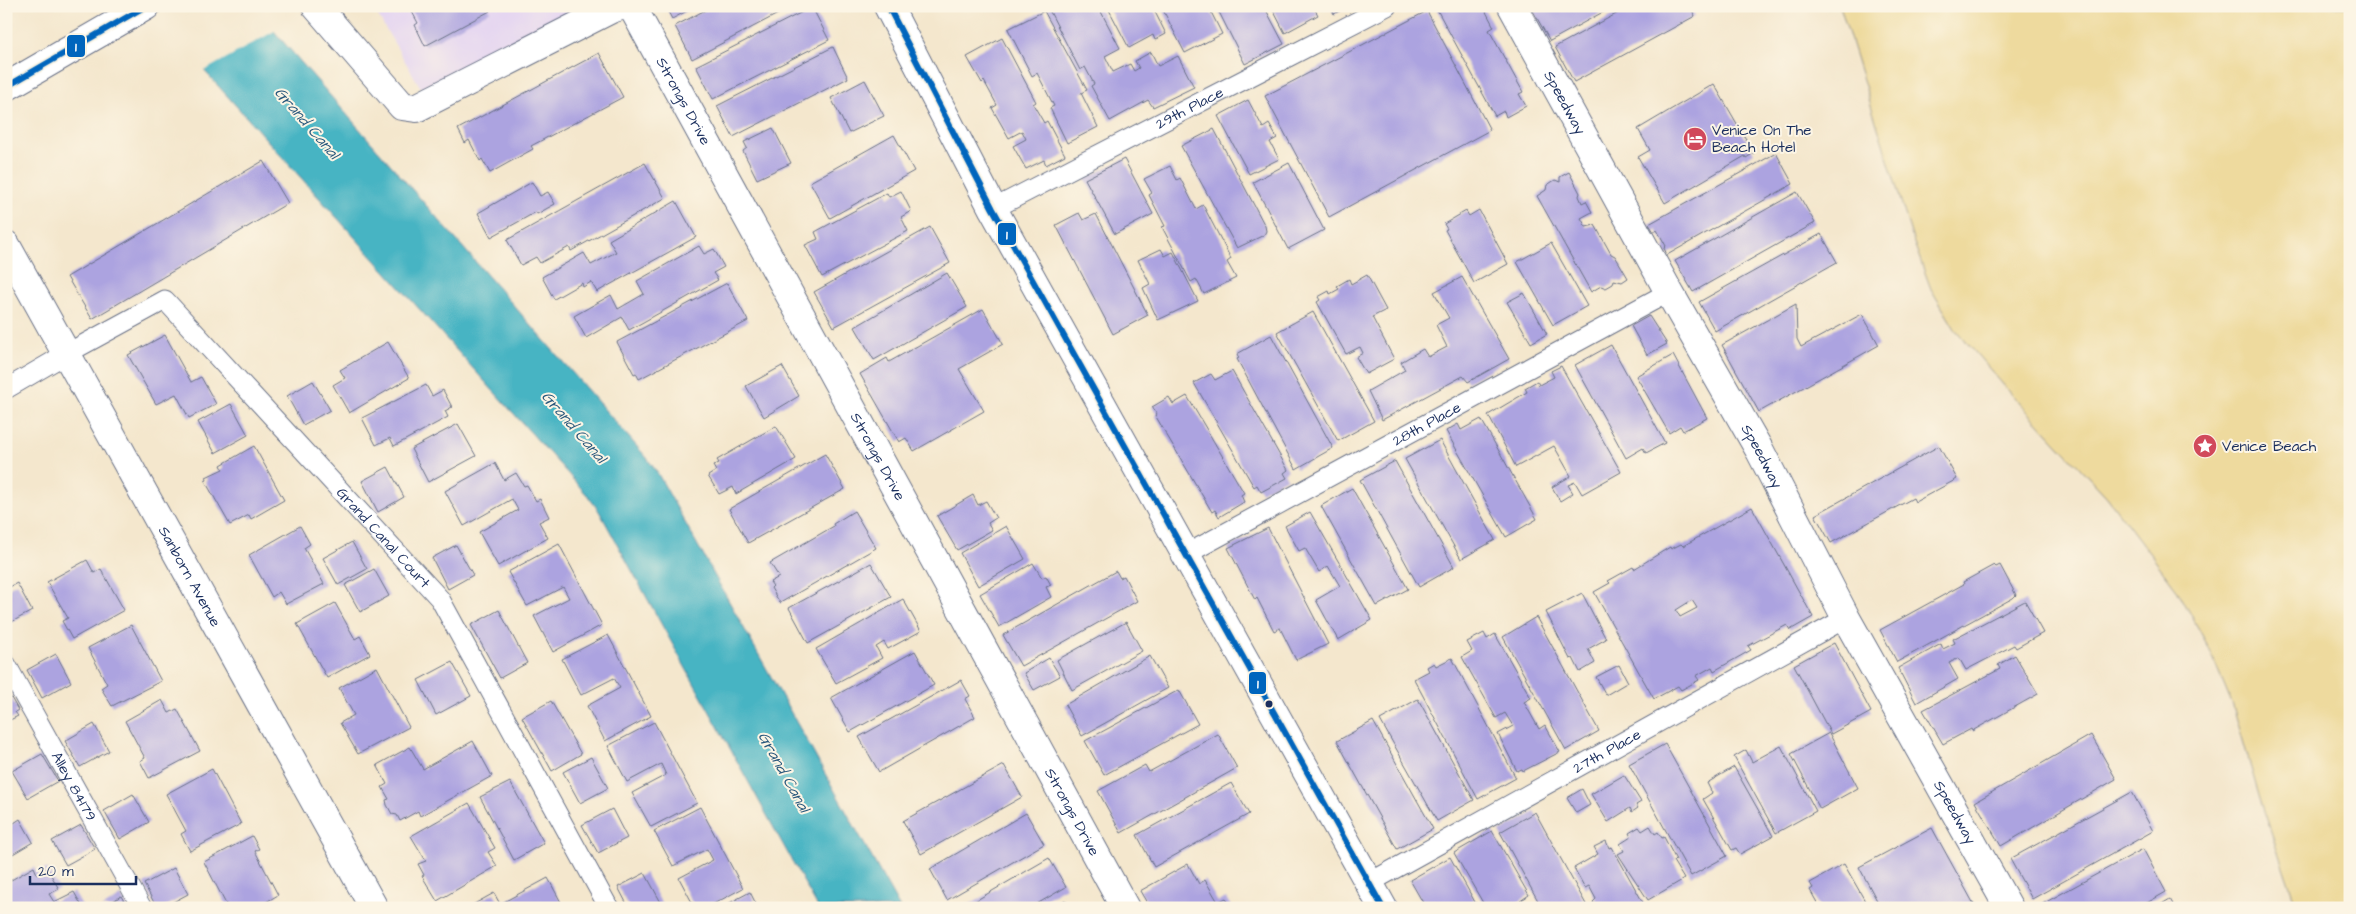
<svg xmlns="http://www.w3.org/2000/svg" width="2356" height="914" font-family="'Architects Daughter',sans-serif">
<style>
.built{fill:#e3d3f2}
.sand{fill:#eeda9e;stroke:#84847e}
.water{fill:#47b4c3;stroke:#317290}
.pier{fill:#f4e7cd}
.building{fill:#aca3e0;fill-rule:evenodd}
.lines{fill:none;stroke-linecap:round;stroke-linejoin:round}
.lane-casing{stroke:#676f85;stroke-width:21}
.street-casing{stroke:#676f85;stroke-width:30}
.secondary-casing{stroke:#676f85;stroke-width:30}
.lane{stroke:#fff;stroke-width:19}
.street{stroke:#fff;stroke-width:28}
.secondary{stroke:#fff;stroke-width:28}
.bus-1-casing{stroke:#fcf5e5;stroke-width:10}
.bus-1{stroke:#0065bd;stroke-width:6}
.bus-dot{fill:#1b2f5e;stroke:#fcf5e5;stroke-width:2}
.labels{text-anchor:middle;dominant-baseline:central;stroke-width:4;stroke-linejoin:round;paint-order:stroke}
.street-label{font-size:15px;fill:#1b2f5e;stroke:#fcf5e5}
.poi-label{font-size:15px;fill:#1b2f5e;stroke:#fcf5e5;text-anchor:start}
.water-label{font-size:16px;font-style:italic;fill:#28577c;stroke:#fcf5e5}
.line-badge{stroke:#fcf5e5;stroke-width:2}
.badge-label{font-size:14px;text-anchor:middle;font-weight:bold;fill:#fff}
</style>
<rect width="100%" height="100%" fill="#fcf5e5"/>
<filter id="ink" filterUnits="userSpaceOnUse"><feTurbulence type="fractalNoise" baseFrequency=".02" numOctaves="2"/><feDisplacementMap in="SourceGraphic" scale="10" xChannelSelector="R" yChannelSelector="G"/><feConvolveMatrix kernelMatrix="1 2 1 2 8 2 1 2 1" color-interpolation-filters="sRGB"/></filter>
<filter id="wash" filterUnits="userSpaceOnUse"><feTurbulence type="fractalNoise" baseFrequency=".0096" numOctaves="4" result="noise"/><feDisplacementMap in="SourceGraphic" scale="20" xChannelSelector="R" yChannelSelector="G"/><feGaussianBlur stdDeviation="1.12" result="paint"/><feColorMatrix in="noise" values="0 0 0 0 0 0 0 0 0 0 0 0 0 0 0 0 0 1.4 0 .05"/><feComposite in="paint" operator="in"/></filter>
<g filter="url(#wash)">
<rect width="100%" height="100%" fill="#f4e7cd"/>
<path class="built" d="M372,6H583L421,88Z"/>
<path class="sand" d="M1840,6H2350V908H2297L2260,799L2233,706L2208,646L2178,591L2107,497L2013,396L1955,329L1931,289L1914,243Z"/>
<path class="water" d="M146,6H252L647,458L658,474L900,908H818L599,511L588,496Z"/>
<path class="pier" d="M144,6H256L278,29L202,72Z"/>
<g id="blocks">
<g class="building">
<path d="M409,6H487L490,11L425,46L415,25L418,23Z"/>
<path d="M665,6H696L672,19Z"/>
<path d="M713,6H793L692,59L675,26Z"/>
<path d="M1047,6H1098L1120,48L1105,56L1113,72L1130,64L1134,71L1139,68L1135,61L1151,52L1158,66L1178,56L1194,87L1153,107L1148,100L1110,121L1091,86L1094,84L1085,67L1080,70Z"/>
<path d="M1107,6H1152L1166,34L1155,40L1153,35L1129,48Z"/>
<path d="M1161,6H1208L1222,34L1185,53Z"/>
<path d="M1216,6H1264L1284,44L1245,64Z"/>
<path d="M1271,6H1313L1318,15L1285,33Z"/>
<path d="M1330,6H1348L1334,14Z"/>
<path d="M1435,6H1483L1494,27L1489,30L1523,92L1519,94L1526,106L1506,117L1504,111L1495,116Z"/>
<path d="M1541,6H1614L1550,41L1533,11Z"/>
<path d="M1631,6H1690L1695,16L1574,82L1555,47Z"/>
<path d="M812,7L829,40L713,99L696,66Z"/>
<path d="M1044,11L1087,90L1081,93L1098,127L1067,143L1050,108L1054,106L1037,73L1032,76L1008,29Z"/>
<path d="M1427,11L1490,130L1329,217L1265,96Z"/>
<path d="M1002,38L1036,102L1033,104L1044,123L1047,121L1065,155L1046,165L1044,160L1026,169L1013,146L1026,139L1022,131L1009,138L992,108L997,105L984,81L982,83L967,57Z"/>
<path d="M833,47L848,78L733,137L717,106Z"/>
<path d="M599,53L623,97L531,146L533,149L490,173L482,159L480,161L469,140L465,143L458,129Z"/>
<path d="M865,80L884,116L849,133L831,98Z"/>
<path d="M1714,84L1754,153L1746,158L1745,156L1665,203L1638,157L1650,150L1638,129Z"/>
<path d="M1248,100L1263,128L1269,124L1277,138L1270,142L1279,159L1249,174L1218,116Z"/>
<path d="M773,128L791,163L757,179L743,151L747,148L744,142Z"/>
<path d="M1214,129L1265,226L1266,231L1264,235L1237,248L1181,146Z"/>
<path d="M894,135L914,171L830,218L810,182Z"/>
<path d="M1776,153L1793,184L1667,255L1664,248L1666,246L1657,230L1654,232L1649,224Z"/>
<path d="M1124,159L1153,214L1115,234L1085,179Z"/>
<path d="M263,161L288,203L92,319L67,277Z"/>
<path d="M645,163L665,198L571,251L569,247L540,263L536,257L521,265L507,240Z"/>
<path d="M1289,163L1324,230L1288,249L1253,182Z"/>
<path d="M1170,166L1177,180L1180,178L1196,209L1203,205L1231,259L1227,262L1236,278L1204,294L1196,279L1191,282L1162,227L1165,226L1149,195L1152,193L1144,179Z"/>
<path d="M1569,172L1580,193L1579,196L1582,203L1586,201L1592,212L1581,218L1586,227L1595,225L1611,254L1615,256L1628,278L1622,282L1614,280L1613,284L1606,288L1601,286L1591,292L1537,196L1546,190L1547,185L1555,180L1560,182V177Z"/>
<path d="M532,182L540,196L548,192L555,204L537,214L536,212L491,237L478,213Z"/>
<path d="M901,191L911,211L901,217L908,231L822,277L805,245L818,239L815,232L887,193L889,197Z"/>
<path d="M1797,192L1815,223L1693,292L1675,261Z"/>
<path d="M676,201L696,237L597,292L591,282L583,287L582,283L554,299L542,277L584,253L591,265L616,252L609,240Z"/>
<path d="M1479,210L1508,264L1474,283L1445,230L1447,229L1444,224L1466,211L1469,216Z"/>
<path d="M1079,213L1083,220L1096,214L1148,315L1113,334L1056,225Z"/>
<path d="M930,227L950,263L834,327L814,292Z"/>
<path d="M1821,234L1837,262L1715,331L1699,302Z"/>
<path d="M1551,243L1587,306L1553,325L1517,262Z"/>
<path d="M699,246L704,254L714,249L724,267L713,273L718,280L629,330L622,317L586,338L574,316L611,295L618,309L644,294L637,281Z"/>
<path d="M1161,249L1165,256L1173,252L1198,301L1158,320L1143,288L1150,284L1138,260Z"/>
<path d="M947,273L967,307L874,360L855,327Z"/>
<path d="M1367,275L1386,310L1372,317L1394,359L1366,374L1356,357L1363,353L1360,347L1346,354L1317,302L1320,300L1318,297L1329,291L1330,294L1339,289L1337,286L1349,279L1351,284Z"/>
<path d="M1462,277L1509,359L1468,382L1463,376L1382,420L1368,391L1405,370L1401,362L1423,349L1428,357L1447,347L1436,325L1449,318L1434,292Z"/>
<path d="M727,283L748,321L639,379L636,373L634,374L617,342Z"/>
<path d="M1524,293L1547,334L1531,343L1507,302Z"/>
<path d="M1796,304L1797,339L1801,347L1862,314L1879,345L1759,412L1722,345Z"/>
<path d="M983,309L1003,344L959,369L984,411L914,451L906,438L899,442L860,374L887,358L889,362Z"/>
<path d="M1313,312L1374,421L1338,441L1277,332Z"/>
<path d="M1649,316L1667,344L1647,355L1631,326Z"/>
<path d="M165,335L191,382L201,377L216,404L189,418L176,394L156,404L128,355Z"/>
<path d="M1271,335L1333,448L1296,469L1237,359L1239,358L1237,354Z"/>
<path d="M388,342L409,378L349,413L333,385L345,378L340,370Z"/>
<path d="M1611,345L1665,443L1646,453L1643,448L1626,458L1575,365Z"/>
<path d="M1673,355L1707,418L1683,431L1680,426L1669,433L1636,376Z"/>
<path d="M782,366L799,396L764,417L746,386Z"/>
<path d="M1561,366L1621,472L1582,494L1575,482L1568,485L1573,493L1560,501L1552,487L1571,476L1554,446L1516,467L1488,415L1527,392L1525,388L1537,381L1539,385L1554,377L1551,371Z"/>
<path d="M1232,371L1288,470L1284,473L1287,478L1261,492L1257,485L1254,487L1194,383L1211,374L1215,380Z"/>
<path d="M313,381L330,410L303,425L287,396Z"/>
<path d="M426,385L432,396L443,390L452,407L445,411L448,417L394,446L390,438L376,445L362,418Z"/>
<path d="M1187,396L1244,493L1241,495L1244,502L1219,517L1215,510L1212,512L1155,415L1157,414L1152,407L1169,397L1173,404Z"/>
<path d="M231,404L248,435L215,453L198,422Z"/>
<path d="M1481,419L1537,519L1506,537L1446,431L1458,424L1461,430Z"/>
<path d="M458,424L476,456L428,482L411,449Z"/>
<path d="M776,426L796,459L736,494L733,487L719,494L708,476L716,471L713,466L719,463L717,460Z"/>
<path d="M1440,440L1495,540L1461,559L1405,459Z"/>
<path d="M254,446L284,500L251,519L249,515L230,525L205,481L207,480L206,477L223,469L221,465Z"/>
<path d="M1939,446L1957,479L1915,502L1913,498L1831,543L1815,515Z"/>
<path d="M825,454L845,489L748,543L729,509Z"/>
<path d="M1395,461L1454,567L1419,587L1360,480Z"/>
<path d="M495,463L504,480L516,473L524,486L527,485L536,501L540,499L549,517L539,522L548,538L498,566L479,532L518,510L512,499L464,526L445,491Z"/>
<path d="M388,467L404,497L378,512L362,481Z"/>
<path d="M1352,488L1408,589L1377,606L1321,506Z"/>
<path d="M973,495L978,505L986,501L996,518L988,523L992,530L957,550L937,516Z"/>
<path d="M1752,507L1813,617L1790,630L1787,625L1748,646L1751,650L1714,671L1712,667L1696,676L1699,680L1681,690L1678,686L1654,699L1594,592L1610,583L1608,581L1633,567L1634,569L1670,547L1671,549L1681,544L1683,546ZM1692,600L1697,608L1680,617L1676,610Z"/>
<path d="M854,511L876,548L780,603L771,588L773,586L770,582L779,577L770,563L834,526L833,524Z"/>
<path d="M1310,512L1372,620L1338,640L1316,600L1340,586L1328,566L1319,572L1305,548L1299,551L1285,526Z"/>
<path d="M300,526L310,544L304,548L324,584L286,604L279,592L272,597L249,555Z"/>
<path d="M1006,526L1025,559L978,586L960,553Z"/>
<path d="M1268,528L1328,644L1296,660L1280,628L1274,631L1257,598L1255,600L1228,548Z"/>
<path d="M352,542L367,569L338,585L323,558Z"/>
<path d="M559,544L602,625L553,652L534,616L569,598L563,587L527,606L508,572Z"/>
<path d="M456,545L473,575L448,589L432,558Z"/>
<path d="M87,560L94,573L101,569L124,610L72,639L62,621L68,618L47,582Z"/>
<path d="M871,563L891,597L808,643L789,608Z"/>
<path d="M1033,563L1042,578L1046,576L1051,585L1046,587L1051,597L999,627L980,594Z"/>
<path d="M1994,565L1996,567L2000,565L2016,595L2013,598L1897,662L1880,630L1964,584L1963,582Z"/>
<path d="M374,569L389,596L360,612L345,585Z"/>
<path d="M1116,571L1120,578L1124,576L1137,601L1021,666L1003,635Z"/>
<path d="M17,583L32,611L6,625V589Z"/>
<path d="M1582,593L1606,639L1588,649L1595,663L1580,672L1573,658L1570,659L1546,612Z"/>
<path d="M903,599L921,631L888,649L884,642L876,647L882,658L836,683L816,649Z"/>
<path d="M2025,601L2043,633L2016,648L2014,645L1966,670L1959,658L1949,663L1958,679L1916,703L1898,668L1941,644L1943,649L1955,643L1953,639Z"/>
<path d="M335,603L355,639L360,636L370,654L327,678L297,624Z"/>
<path d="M499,610L527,663L500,678L471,625Z"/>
<path d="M1536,617L1599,731L1566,750L1503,637Z"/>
<path d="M1126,622L1142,651L1072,690L1057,660Z"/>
<path d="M131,625L161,681L112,706L101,688L107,684L88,648Z"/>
<path d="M1484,633L1487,639L1495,634L1531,698L1524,702L1539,729L1545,725L1560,752L1523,771L1522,769L1517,771L1498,734L1513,726L1505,713L1496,718L1462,657L1472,651L1467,642Z"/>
<path d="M608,635L651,716L605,741L587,706L620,688L614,678L581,695L562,659Z"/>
<path d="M1834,643L1871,712L1831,734L1794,665Z"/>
<path d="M915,651L934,685L850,732L831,698Z"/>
<path d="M56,654L71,682L42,698L27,670Z"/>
<path d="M2015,655L2038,694L1972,731L1971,729L1943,744L1923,710L2000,669L1998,665Z"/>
<path d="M1150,656L1168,688L1082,736L1065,705Z"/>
<path d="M1049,658L1060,676L1034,690L1024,673Z"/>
<path d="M1452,658L1516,778L1478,799L1414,679L1429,671L1427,667L1434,663L1436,666Z"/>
<path d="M452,662L471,696L436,715L418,680Z"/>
<path d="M1619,665L1628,682L1606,695L1596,677Z"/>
<path d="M377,667L409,727L358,754L340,723L354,715L339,688Z"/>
<path d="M961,680L970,696L965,699L975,717L879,772L859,737Z"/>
<path d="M6,689L18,710L15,712L18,716L6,722Z"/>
<path d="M1179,690L1198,724L1104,775L1085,741Z"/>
<path d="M1418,699L1474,800L1437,821L1380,720Z"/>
<path d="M162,700L169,713L177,709L200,751L149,778L140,761L145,758L125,721Z"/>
<path d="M551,701L581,754L552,771L522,717Z"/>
<path d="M1373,721L1433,829L1397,849L1337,741Z"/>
<path d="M654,722L697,803L651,827L632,793L666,775L661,764L627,782L608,746Z"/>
<path d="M94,724L109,751L80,767L65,741Z"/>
<path d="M1829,733L1858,788L1820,809L1791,754Z"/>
<path d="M1218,734L1237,768L1121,833L1098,791L1145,765L1149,772Z"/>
<path d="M2091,735L2116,779L2001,846L1975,802Z"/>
<path d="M473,741L492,776L420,816L418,811L400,821L397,815L392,814L387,805L386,800L389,799L382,787L387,784L377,765L410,747L423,769Z"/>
<path d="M1665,744L1727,856L1691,876L1629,764Z"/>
<path d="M1781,746L1816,811L1776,833L1734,757L1746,750L1752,762Z"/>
<path d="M42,754L58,781L28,798L12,771Z"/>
<path d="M591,757L608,788L580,803L563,772Z"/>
<path d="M1004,765L1022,797L921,854L903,821Z"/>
<path d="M1734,767L1773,836L1740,854L1736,848L1732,850L1703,799L1712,793L1707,783Z"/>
<path d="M212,769L241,824L190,851L181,834L186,831L166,794Z"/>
<path d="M1624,775L1641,802L1636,805L1638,808L1632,812L1630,808L1608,822L1591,794Z"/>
<path d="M510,782L544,843L514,860L480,797Z"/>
<path d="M1231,783L1249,814L1154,867L1137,835Z"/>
<path d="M1582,789L1590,805L1576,813L1567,798Z"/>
<path d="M2132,792L2153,831L2032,899L2010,859Z"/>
<path d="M133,794L149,822L120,839L104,811Z"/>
<path d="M469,803L495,848L488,852L497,866L437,901L422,876L424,875L418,864L426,861L411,836Z"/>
<path d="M700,807L743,888L706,908H695L679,878L713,860L707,849L673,866L654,831Z"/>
<path d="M612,809L627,838L598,853L582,825Z"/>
<path d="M1535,812L1588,908H1542L1500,832Z"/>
<path d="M1026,813L1044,844L947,900L930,869Z"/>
<path d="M6,816L11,825L20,819L33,842L6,858Z"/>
<path d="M81,825L95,849L66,865L52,841Z"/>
<path d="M1650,826L1655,834L1658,832L1662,838L1664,837L1676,860L1673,861L1684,879L1648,900L1618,854L1624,851L1620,844L1631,837L1629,833L1639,827L1642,831Z"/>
<path d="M1932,828L1976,908H1881L1859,867Z"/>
<path d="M1492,831L1529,895L1510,908H1486L1454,853Z"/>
<path d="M252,836L259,849L255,851L278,895L256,908H228L204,862Z"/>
<path d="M1606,841L1609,848L1612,847L1646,908H1596L1593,902L1596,899L1589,886L1585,888L1574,868L1598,854L1594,847Z"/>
<path d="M2143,849L2166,892L2138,908H2035Z"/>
<path d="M1450,857L1476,904L1469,908H1426L1410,880Z"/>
<path d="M1049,858L1066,887L1030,908H963Z"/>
<path d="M1188,864L1199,884L1205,880L1218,902L1226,898L1232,908H1150L1140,891Z"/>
<path d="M1844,864L1869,908H1820L1810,890L1813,888L1810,883Z"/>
<path d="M34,867L37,874L47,868L59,889L49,894L54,902L74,892L83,908H6V883Z"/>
<path d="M174,868L188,894L162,908H157L144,884Z"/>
<path d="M645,873L664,908H629L618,887Z"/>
<path d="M548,878L564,908H467L494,893L500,904Z"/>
<path d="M750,892L758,908H720Z"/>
<path d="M121,896L128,908H102Z"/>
<path d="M2170,899L2175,908H2155Z"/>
<path d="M1065,900L1070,908H1051Z"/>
</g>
</g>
</g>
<g filter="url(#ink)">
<use href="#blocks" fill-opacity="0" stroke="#676f85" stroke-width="1"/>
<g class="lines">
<g class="lane-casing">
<g id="lane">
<path id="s1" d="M993,209L1387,6"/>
<path id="s2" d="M6,389L66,354L165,300L440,599L609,908"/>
<path id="s3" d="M1185,555L1669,292"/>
<path id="s4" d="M6,664L142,908"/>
<path id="s5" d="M1369,883L1846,618"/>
</g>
</g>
<g class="street-casing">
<g id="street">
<path d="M316,6L402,106L416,108L611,9L621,6"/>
<path id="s6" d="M629,6L635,12L1125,908"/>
<path id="s7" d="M1512,6L1669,292L1760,451L1846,618L2009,908"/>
<path id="s8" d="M6,245L374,908"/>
</g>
</g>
<g class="secondary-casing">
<g id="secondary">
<path d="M888,6L993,209L1383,908"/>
<path d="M6,87L146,6"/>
</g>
</g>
<use href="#lane" class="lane"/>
<use href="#street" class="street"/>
<use href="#secondary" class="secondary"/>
<g class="bus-1-casing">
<g id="bus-1">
<path d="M888,6L993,209L1383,908"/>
<path d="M6,87L146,6"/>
</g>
</g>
<use href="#bus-1" class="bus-1"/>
</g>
</g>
<defs>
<g id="hotel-disc" transform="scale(1.25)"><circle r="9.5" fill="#d1495b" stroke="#fcf5e5"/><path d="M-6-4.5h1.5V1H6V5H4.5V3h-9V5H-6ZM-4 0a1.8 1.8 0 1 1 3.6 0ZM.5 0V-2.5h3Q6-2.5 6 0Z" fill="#fff"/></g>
<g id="sight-disc" transform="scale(1.25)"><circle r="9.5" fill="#d1495b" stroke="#fcf5e5"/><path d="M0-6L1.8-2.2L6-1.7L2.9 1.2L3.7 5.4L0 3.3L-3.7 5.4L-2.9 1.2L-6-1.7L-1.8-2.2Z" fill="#fff"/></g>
</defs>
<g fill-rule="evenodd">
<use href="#hotel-disc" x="1695" y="139"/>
<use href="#sight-disc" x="2205" y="446"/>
</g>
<circle class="bus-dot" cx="1269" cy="704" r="4.5"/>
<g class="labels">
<g class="street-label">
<text stroke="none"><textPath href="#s6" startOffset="110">Strongs Drive</textPath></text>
<text stroke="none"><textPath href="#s7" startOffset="110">Speedway</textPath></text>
<text stroke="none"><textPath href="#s1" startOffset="221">29th Place</textPath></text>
<text stroke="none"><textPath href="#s3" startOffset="275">28th Place</textPath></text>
<text stroke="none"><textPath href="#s6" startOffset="515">Strongs Drive</textPath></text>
<text stroke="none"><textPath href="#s7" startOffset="515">Speedway</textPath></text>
<text stroke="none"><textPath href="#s2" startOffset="505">Grand Canal Court</textPath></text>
<text stroke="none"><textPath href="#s8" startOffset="379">Sanborn Avenue</textPath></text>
<text stroke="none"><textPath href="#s5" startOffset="272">27th Place</textPath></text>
<text stroke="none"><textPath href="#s4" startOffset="140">Alley 84179</textPath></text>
<text stroke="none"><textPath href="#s6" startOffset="920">Strongs Drive</textPath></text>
<text stroke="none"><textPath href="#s7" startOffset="920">Speedway</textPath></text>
</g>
<g class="poi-label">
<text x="1712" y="130">Venice On The<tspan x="1712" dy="17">Beach Hotel</tspan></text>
<text x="2222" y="446">Venice Beach</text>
</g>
<g class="water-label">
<text transform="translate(307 123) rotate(49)">Grand Canal</text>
<text transform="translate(574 427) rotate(49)">Grand Canal</text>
<text transform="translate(784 772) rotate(61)">Grand Canal</text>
</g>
</g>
<g class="line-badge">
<rect x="66" y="34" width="20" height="24" rx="5" fill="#0065bd"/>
<rect x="997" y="222" width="20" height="24" rx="5" fill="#0065bd"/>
<rect x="1248" y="671" width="19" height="24" rx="5" fill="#0065bd"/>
</g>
<g class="badge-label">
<text x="76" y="51">1</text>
<text x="1007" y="239">1</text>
<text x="1258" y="688">1</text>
</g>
<rect width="2356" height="914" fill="none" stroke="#fcf5e5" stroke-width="25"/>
<path d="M30 876v8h106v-8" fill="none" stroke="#1b2f5e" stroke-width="2.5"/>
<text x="38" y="876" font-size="15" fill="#1b2f5e" stroke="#fcf5e5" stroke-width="4" paint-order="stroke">20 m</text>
</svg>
